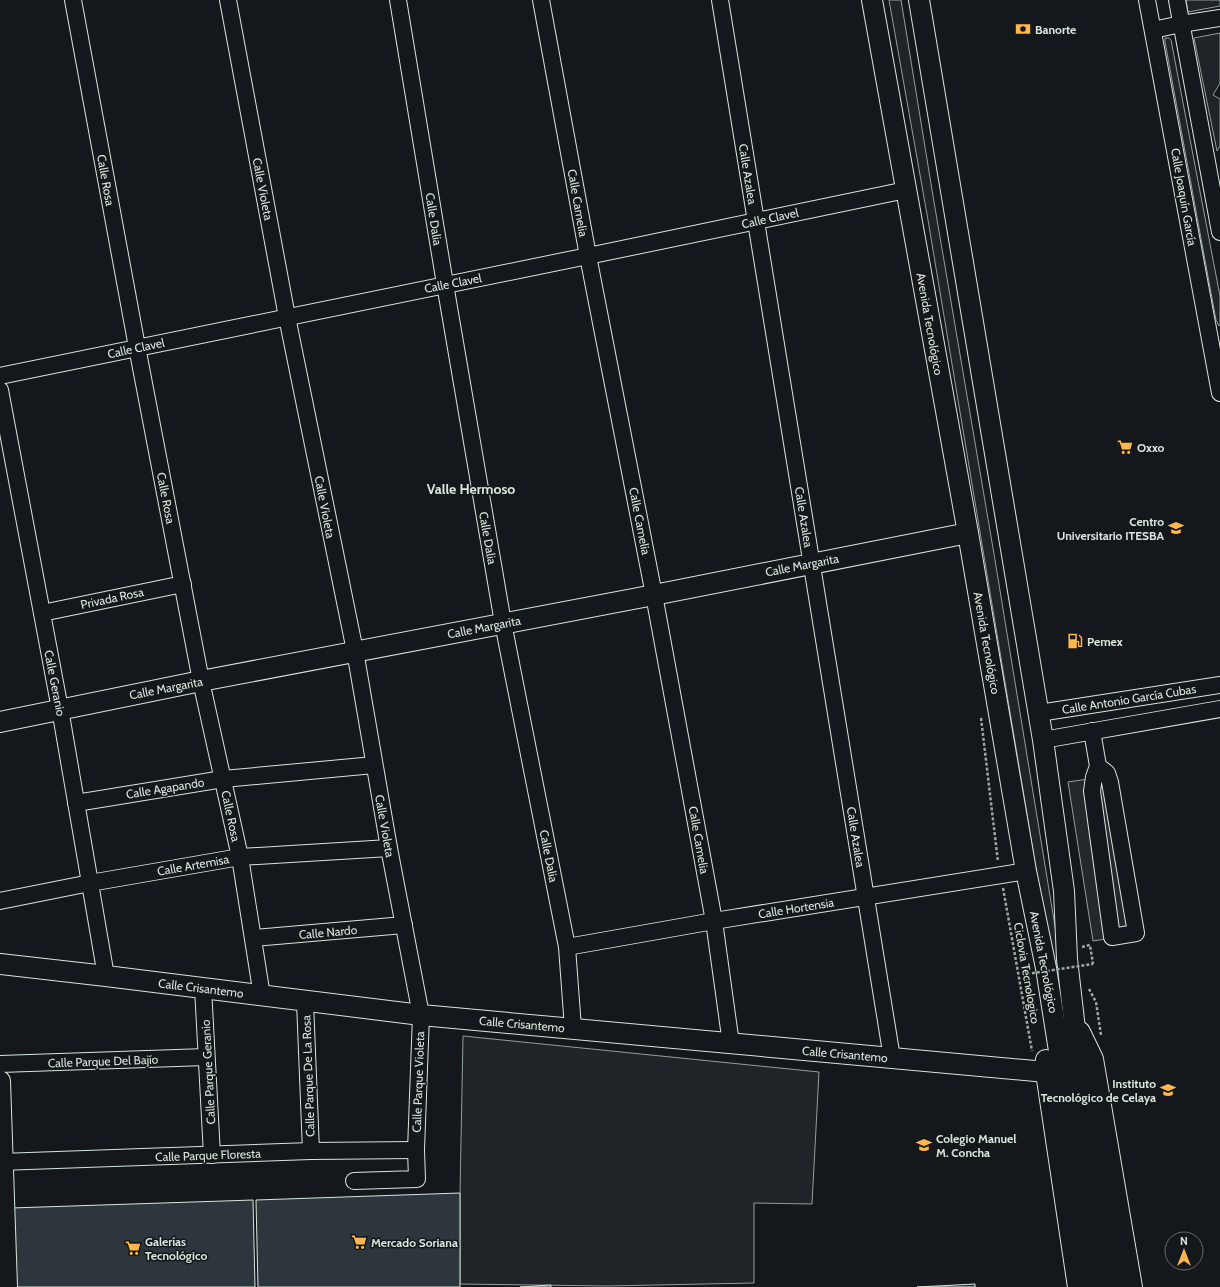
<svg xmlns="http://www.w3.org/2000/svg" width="1220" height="1287" font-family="Cabin,sans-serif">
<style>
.green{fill:#202428;stroke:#939e99}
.parking{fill:#24282b;stroke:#939e99}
.building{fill:#2c363c;stroke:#d8e6dc}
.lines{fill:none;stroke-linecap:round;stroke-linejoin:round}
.minor-casing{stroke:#d8e6dc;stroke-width:18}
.major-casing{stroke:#d8e6dc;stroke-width:22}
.path{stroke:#9da8a2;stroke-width:2.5;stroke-dasharray:3 2;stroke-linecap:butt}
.minor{stroke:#14181c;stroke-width:16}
.major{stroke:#14181c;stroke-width:20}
.path-bridge{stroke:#9da8a2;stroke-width:2.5;stroke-dasharray:3 2;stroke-linecap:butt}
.labels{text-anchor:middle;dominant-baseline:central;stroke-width:3;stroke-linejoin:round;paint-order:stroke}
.poi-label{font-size:12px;font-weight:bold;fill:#d8e6dc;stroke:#14181c;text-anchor:start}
.street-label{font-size:12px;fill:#d8e6dc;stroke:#14181c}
.quarter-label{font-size:14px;font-weight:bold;fill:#d8e6dc;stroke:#14181c}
</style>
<rect width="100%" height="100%" fill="#14181c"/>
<g class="green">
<path d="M889,0H901L933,196L994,554L1061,963L1052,964L928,220Z"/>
<path d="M1186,0H1220V6L1188,12Z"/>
<path d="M1220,33V83L1213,95L1220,99V146L1217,151L1194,38Z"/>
<path d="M1165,38H1169L1171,40L1220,296V325L1219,326L1216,320L1165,42Z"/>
<path d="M463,1036L819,1072L812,1204L754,1203V1283L607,1286L460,1284V1193Z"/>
</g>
<path class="parking" d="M1115,775L1144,933L1093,941L1068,782Z"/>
<g class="building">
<path d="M460,1193V1287H258L256,1200Z"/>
<path d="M253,1200L255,1287H14L11,1208Z"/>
<path d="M975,1284V1287H917Z"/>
<path d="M551,1285V1287H520Z"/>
</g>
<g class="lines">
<g class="minor-casing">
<g id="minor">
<path d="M73,0L137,347L201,681L240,857L262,996"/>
<path d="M228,0L287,317L355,651L389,848L421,1015L416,1150L417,1179L354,1181"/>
<path d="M398,0L445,284L503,623L567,947L573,1028"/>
<path d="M541,0L588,256L654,595L714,921L731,1044"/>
<path d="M720,0L892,1058"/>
<path d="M1147,0L1220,393"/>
<path d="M1177,0L1220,232"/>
<path d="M1153,30L1181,24L1220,18"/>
<path d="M0,376L588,256L906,190"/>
<path d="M0,390L60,709L106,976"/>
<path d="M42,613L183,584"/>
<path d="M1039,713L1220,685"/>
<path d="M1092,731L1098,766L1094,777L1092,791L1112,937L1136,933L1110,782L1107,773L1098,766"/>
<path d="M1043,740L1220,709"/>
<path d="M76,803L223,779L374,765"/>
<path d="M0,901L90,883L240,857L389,848"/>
<path d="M253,938L404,925"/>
<path d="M567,947L714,921L1026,871"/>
<path d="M203,988L212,1155"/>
<path d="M305,1002L311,1151"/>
<path d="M0,1064L206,1057"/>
<path d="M0,1162L311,1151L416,1150"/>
</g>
</g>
<g class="major-casing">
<g id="major">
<path d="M872,0L968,533L1026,871L1046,968L1096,1287"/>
<path d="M919,0L1043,740L1064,891L1067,959L1084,1108L1113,1287"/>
<path d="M0,722L201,681L654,595L968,533"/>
<path d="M0,964L106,976L421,1015L1046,1072"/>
<path d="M1080,1032L1093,1059L1132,1287"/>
<path d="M1046,1060L1045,1066L1078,1287"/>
<path d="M0,1081L7,1287"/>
</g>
</g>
<g class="path">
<path d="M981,718L998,862"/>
<path d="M1003,888L1032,1051"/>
<path d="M1082,947L1090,945L1093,964"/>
<path d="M1027,974L1030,998H1034"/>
<path d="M1089,989L1096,1002L1101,1035"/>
</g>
<use href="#minor" class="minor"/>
<use href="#major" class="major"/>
<path class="path-bridge" d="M1027,974L1093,964"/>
</g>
<defs>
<g id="bank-bare" transform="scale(1.2)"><path d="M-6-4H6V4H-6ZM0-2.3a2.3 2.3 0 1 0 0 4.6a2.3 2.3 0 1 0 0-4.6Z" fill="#ffb74d" stroke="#14181c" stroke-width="2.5" paint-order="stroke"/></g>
<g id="supermarket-bare" transform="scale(1.2)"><path d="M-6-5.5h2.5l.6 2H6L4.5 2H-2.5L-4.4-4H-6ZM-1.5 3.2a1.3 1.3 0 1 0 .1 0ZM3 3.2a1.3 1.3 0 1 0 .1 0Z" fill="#ffb74d" stroke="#14181c" stroke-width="2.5" paint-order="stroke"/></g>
<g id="university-bare" transform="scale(1.2)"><path d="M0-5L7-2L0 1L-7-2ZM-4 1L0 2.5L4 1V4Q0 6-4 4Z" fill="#ffb74d" stroke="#14181c" stroke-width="2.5" paint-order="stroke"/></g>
<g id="fuel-bare" transform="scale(1.2)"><path d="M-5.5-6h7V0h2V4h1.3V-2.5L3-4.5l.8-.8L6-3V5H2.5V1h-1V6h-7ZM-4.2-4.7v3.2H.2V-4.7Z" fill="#ffb74d" stroke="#14181c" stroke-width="2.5" paint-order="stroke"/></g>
<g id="school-bare" transform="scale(1.2)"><path d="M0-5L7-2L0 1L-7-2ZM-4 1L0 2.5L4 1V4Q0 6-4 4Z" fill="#ffb74d" stroke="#14181c" stroke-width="2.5" paint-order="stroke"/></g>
</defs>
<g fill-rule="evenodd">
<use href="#bank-bare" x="1023" y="29"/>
<use href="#supermarket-bare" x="1125" y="447"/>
<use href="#university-bare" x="1176" y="528"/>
<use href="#fuel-bare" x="1075" y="641"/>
<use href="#university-bare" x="1168" y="1090"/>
<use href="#school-bare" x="924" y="1145"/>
<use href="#supermarket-bare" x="359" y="1242"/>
<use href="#supermarket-bare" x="133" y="1248"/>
</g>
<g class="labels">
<g class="poi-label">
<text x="1035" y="29">Banorte</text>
<text x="1137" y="447">Oxxo</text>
<text x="1164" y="521" text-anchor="end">Centro<tspan x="1164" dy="14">Universitario ITESBA</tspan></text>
<text x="1087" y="641">Pemex</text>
<text x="1156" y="1083" text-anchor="end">Instituto<tspan x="1156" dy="14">Tecnológico de Celaya</tspan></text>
<text x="936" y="1138">Colegio Manuel<tspan x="936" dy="14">M. Concha</tspan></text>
<text x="145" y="1241">Galerías<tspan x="145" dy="14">Tecnológico</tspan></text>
<text x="371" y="1242">Mercado Soriana</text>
</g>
<g class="street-label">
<text transform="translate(748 174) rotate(81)">Calle Azalea</text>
<text transform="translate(106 180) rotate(80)">Calle Rosa</text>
<text transform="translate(263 189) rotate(79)">Calle Violeta</text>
<text transform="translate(1184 197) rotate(80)">Calle Joaquín García</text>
<text transform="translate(578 203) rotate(80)">Calle Camelia</text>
<text transform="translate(770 218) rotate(-12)">Calle Clavel</text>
<text transform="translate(434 219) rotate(81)">Calle Dalia</text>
<text transform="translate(453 283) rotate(-11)">Calle Clavel</text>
<text transform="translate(930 324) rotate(80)">Avenida Tecnológico</text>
<text transform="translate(136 348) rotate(-12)">Calle Clavel</text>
<text transform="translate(166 498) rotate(79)">Calle Rosa</text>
<text transform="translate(325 507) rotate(79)">Calle Violeta</text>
<text transform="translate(804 517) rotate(81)">Calle Azalea</text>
<text transform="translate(640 521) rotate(79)">Calle Camelia</text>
<text transform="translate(488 538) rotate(80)">Calle Dalia</text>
<text transform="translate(802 565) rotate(-11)">Calle Margarita</text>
<text transform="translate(112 598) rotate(-12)">Privada Rosa</text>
<text transform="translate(484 627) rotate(-11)">Calle Margarita</text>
<text transform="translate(987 643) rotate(80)">Avenida Tecnológico</text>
<text transform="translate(55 683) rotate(79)">Calle Geranio</text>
<text transform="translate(166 688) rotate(-11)">Calle Margarita</text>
<text transform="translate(1129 699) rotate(-9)">Calle Antonio García Cubas</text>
<text transform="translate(165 788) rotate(-9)">Calle Agapando</text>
<text transform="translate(231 816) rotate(78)">Calle Rosa</text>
<text transform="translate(385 826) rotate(80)">Calle Violeta</text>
<text transform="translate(856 837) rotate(81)">Calle Azalea</text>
<text transform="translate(699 840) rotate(80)">Calle Camelia</text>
<text transform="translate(549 856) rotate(79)">Calle Dalia</text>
<text transform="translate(193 865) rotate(-10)">Calle Artemisa</text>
<text transform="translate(796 908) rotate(-9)">Calle Hortensia</text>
<text transform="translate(328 932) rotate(-5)">Calle Nardo</text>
<text transform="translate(1044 962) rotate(79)">Avenida Tecnológico</text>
<text transform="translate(1027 973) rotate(80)">Ciclovia Tecnologico</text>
<text transform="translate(201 988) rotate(7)">Calle Crisantemo</text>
<text transform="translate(522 1024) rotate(5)">Calle Crisantemo</text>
<text transform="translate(845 1054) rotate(5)">Calle Crisantemo</text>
<text transform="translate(103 1061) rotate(-2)">Calle Parque Del Bajío</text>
<text transform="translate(208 1072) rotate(-93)">Calle Parque Geranio</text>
<text transform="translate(308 1076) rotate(-92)">Calle Parque De La Rosa</text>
<text transform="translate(418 1082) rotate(-88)">Calle Parque Violeta</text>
<text transform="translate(208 1155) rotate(-2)">Calle Parque Floresta</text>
</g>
<g class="quarter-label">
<text x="471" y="489">Valle Hermoso</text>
</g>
</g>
<g transform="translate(1184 1251)"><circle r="19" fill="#14181c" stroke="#626a69"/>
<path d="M0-3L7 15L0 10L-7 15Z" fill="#ffb74d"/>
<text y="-6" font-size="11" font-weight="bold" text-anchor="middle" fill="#d8e6dc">N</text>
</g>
</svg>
